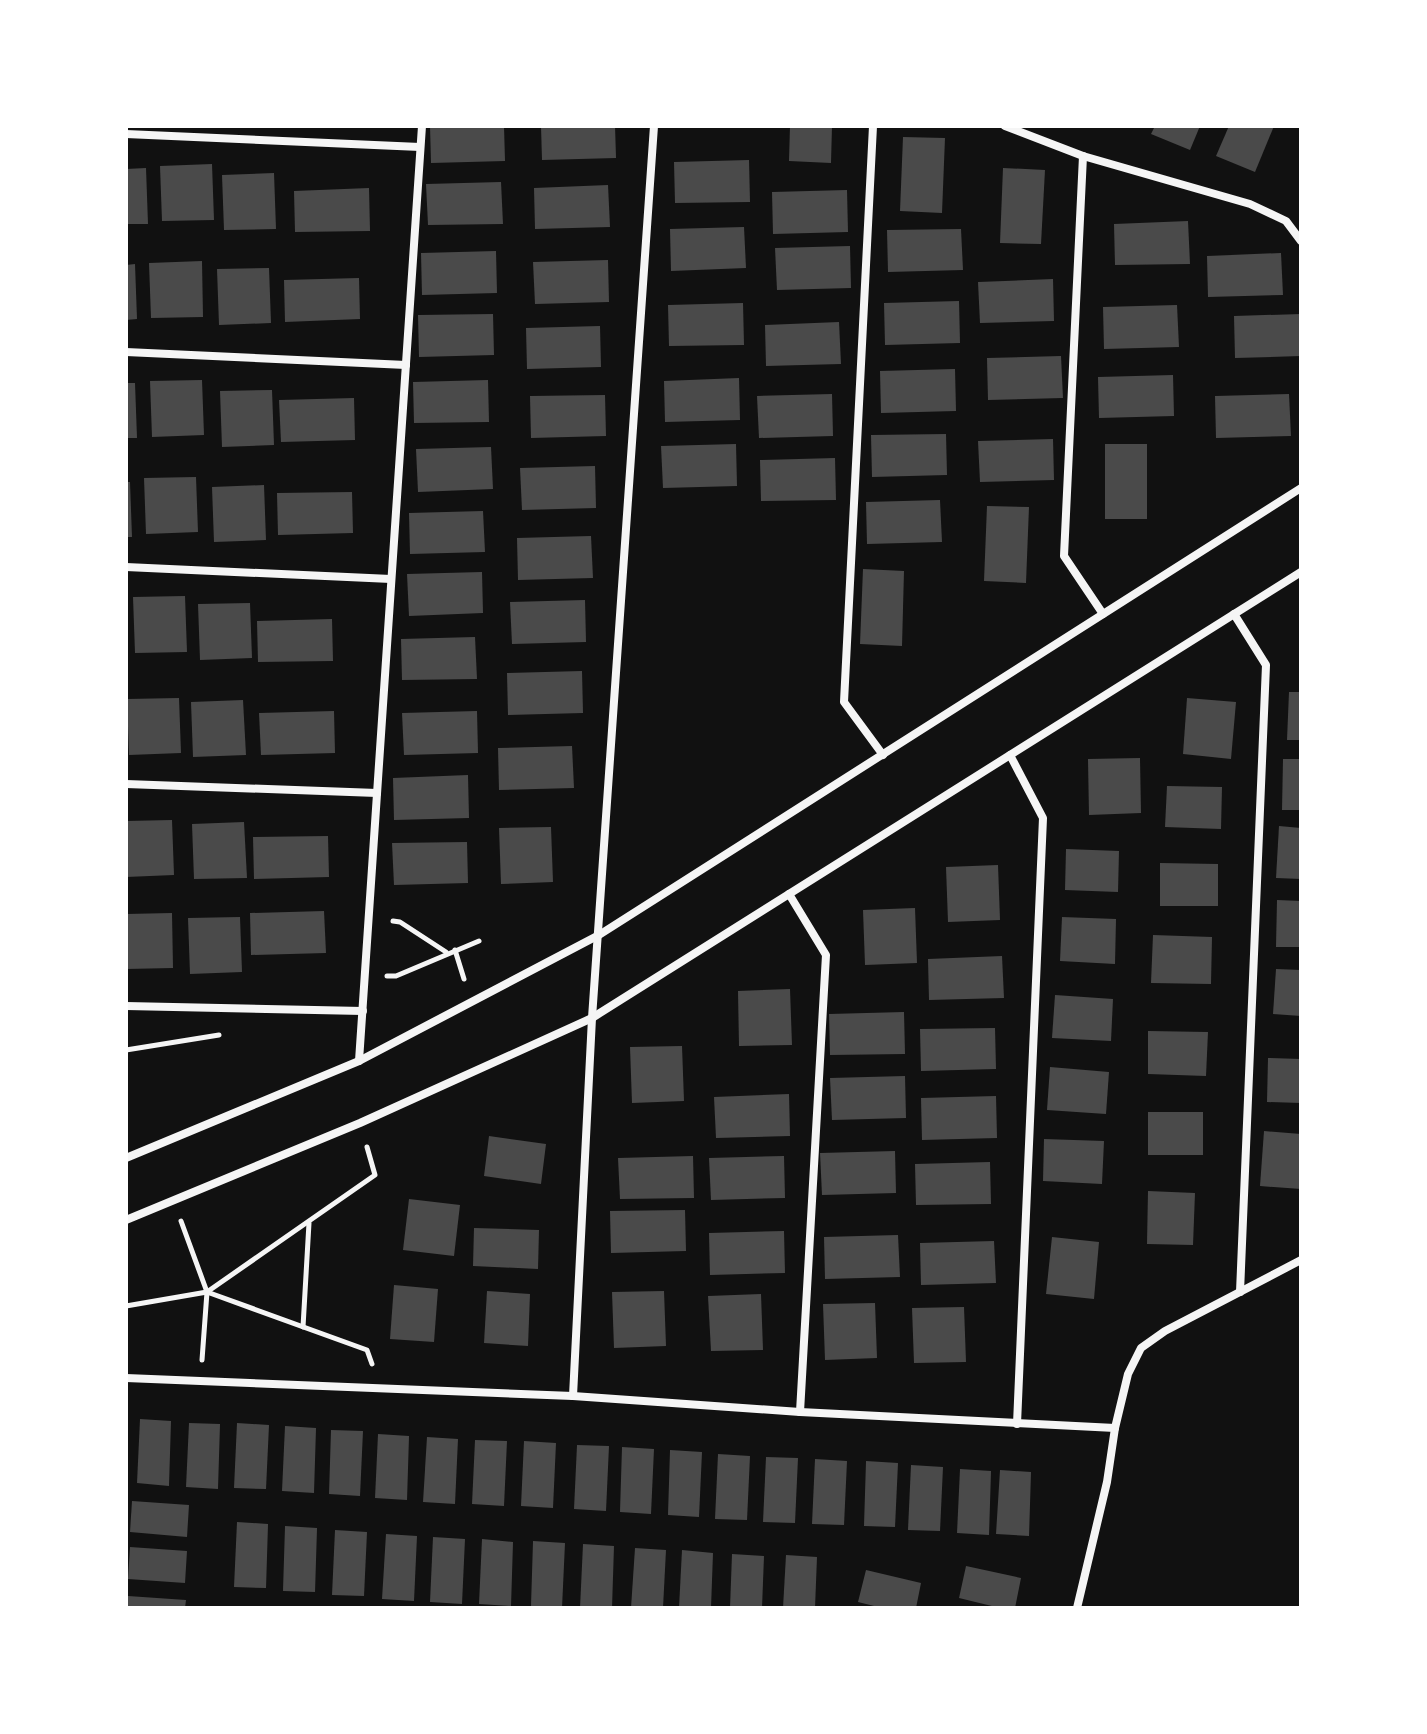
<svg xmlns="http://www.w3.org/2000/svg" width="1427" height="1734" font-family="Rubik,sans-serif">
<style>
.building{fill:#4a4a4a}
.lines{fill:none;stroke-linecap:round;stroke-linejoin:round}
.path{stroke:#f5f5f5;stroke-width:5}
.minor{stroke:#f5f5f5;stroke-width:8}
</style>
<rect width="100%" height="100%" fill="#111"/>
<g class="building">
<path d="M430,126H504L505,161L431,163Z"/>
<path d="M541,126H615L616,158L542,160Z"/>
<path d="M790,126H832L831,163L789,161Z"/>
<path d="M1155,126H1200L1190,150L1151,134Z"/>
<path d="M1229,126H1274L1255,172L1216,156Z"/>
<path d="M903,137L945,138L942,213L900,211Z"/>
<path d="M749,160L750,202L675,203L674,162Z"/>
<path d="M212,164L214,220L162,221L160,166Z"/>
<path d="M146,168L148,224H126V169Z"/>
<path d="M1003,168L1045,170L1041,244L1000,243Z"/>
<path d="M274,173L276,229L224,230L222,175Z"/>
<path d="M501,182L503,224L428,225L426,184Z"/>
<path d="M608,185L610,227L535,229L534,188Z"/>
<path d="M369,188L370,231L295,232L294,191Z"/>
<path d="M847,190L848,232L773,234L772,192Z"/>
<path d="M1188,221L1190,264L1115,265L1114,224Z"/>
<path d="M744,227L746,268L671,271L670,229Z"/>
<path d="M961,229L963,270L888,272L887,230Z"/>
<path d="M850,246L851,288L777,290L775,248Z"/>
<path d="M496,251L497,293L422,295L421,253Z"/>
<path d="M1281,253L1283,295L1208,297L1207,256Z"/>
<path d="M608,260L609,302L535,304L533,262Z"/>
<path d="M202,261L203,317L151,318L149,263Z"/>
<path d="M135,264L137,319L126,320V265Z"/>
<path d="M269,268L271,323L219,325L217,269Z"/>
<path d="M359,278L360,319L285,322L284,280Z"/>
<path d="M1053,279L1054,321L980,323L978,282Z"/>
<path d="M959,301L960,343L885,345L884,303Z"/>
<path d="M743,303L744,345L669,346L668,305Z"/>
<path d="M1177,305L1179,347L1104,349L1103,307Z"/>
<path d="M493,314L494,355L419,357L418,315Z"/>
<path d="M1301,314V356L1235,358L1234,316Z"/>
<path d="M839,322L841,364L766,366L765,325Z"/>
<path d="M600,326L601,367L527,369L526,328Z"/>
<path d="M1061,356L1063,398L988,400L987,358Z"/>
<path d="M955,369L956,411L881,413L880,371Z"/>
<path d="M1173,375L1174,416L1099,418L1098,377Z"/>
<path d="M739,378L740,420L665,422L664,381Z"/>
<path d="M202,380L204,435L152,437L150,381Z"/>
<path d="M488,380L489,422L414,423L413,382Z"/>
<path d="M126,383H135L137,438H126Z"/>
<path d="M272,390L274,445L222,447L220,391Z"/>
<path d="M832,394L833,436L759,438L757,396Z"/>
<path d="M1289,394L1291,436L1216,438L1215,396Z"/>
<path d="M605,395L606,436L531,438L530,396Z"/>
<path d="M354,398L355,440L281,442L279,400Z"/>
<path d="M946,434L947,475L872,477L871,435Z"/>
<path d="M1053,439L1054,480L980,482L978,441Z"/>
<path d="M736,444L737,486L663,488L661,446Z"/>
<rect x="1105" y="444" width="42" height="75"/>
<path d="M491,447L493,489L418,492L416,449Z"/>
<path d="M835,458L836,500L761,501L760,460Z"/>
<path d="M595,466L596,508L522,510L520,468Z"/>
<path d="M196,477L198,532L146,534L144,478Z"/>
<path d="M126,482H130L132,537H126Z"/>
<path d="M264,485L266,540L214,542L212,487Z"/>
<path d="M352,492L353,533L278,535L277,493Z"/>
<path d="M940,500L942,542L867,544L866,502Z"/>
<path d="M987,506L1029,507L1026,583L984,581Z"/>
<path d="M483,511L485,552L410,554L409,513Z"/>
<path d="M591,536L593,578L518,580L517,538Z"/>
<path d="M863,569L904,571L902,646L860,644Z"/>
<path d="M482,572L483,613L409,616L407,574Z"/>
<path d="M185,596L187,652L135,653L133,597Z"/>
<path d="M585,600L586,642L512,644L510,602Z"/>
<path d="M250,603L252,658L200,660L198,604Z"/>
<path d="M332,619L333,661L258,662L257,621Z"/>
<path d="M475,637L477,679L402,680L401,639Z"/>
<path d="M582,671L583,713L508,715L507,673Z"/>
<path d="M1289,692H1301V740H1287Z"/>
<path d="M179,698L181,753L129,755L127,699Z"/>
<path d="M1187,698L1236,702L1231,759L1183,754Z"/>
<path d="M243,700L246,755L193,757L191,702Z"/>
<path d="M334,711L335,753L261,755L259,713Z"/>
<path d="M477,711L478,753L404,755L402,713Z"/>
<path d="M572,746L574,788L499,790L498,748Z"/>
<path d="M1140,758L1141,813L1089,815L1088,759Z"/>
<path d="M1283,759H1301V810H1282Z"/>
<path d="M468,775L469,818L394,820L393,778Z"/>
<path d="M1167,786L1222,787L1221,829L1165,827Z"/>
<path d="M172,820L174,875L126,877V821Z"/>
<path d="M244,822L247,878L194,879L192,824Z"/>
<path d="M1279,826L1301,828V879L1276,878Z"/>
<path d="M551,827L553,882L501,884L499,828Z"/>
<path d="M328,836L329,877L254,879L253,837Z"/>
<path d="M467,842L468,883L394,885L392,843Z"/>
<path d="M1066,849L1119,851L1118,892L1065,890Z"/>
<path d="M1160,863L1218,864V906H1160Z"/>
<path d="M998,865L1000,920L948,922L946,867Z"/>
<path d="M1277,900L1301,901V947H1276Z"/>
<path d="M915,908L917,963L865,965L863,910Z"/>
<path d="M324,911L326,953L251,955L250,913Z"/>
<path d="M172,913L173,968L126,969V914Z"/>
<path d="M240,917L242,972L190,974L188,918Z"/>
<path d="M1062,917L1116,919L1115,964L1060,961Z"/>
<path d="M1153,935L1212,937L1211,984L1151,983Z"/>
<path d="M1002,956L1004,998L929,1000L928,959Z"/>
<path d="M1276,969L1301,970V1016L1273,1014Z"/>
<path d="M790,989L792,1045L739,1046L738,991Z"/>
<path d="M1055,995L1113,999L1111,1041L1052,1038Z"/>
<path d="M904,1012L905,1054L830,1055L829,1014Z"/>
<path d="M995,1028L996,1069L921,1071L920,1029Z"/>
<path d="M1148,1031L1208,1032L1206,1076L1148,1074Z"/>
<path d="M682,1046L684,1101L632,1103L630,1047Z"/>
<path d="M1268,1058L1301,1059V1103L1267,1102Z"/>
<path d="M1050,1067L1109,1072L1106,1114L1047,1110Z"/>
<path d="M905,1076L906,1118L832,1120L830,1078Z"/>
<path d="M789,1094L790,1136L716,1138L714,1097Z"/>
<path d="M996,1096L997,1138L922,1140L921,1098Z"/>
<rect x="1148" y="1112" width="55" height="43"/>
<path d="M1264,1131L1301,1134V1189L1260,1186Z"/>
<path d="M489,1136L546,1144L541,1184L484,1176Z"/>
<path d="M1044,1139L1104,1141L1102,1184L1043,1181Z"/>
<path d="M895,1151L896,1193L822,1195L820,1153Z"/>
<path d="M693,1156L694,1198L620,1199L618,1158Z"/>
<path d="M784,1156L785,1198L711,1200L709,1158Z"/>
<path d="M990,1162L991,1204L916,1205L915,1164Z"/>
<path d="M1148,1191L1195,1193L1193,1245L1147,1244Z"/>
<path d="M409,1199L460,1205L454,1256L403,1250Z"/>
<path d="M685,1210L686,1251L611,1253L610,1211Z"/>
<path d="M474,1228L539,1230L538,1269L473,1266Z"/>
<path d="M784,1231L785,1273L710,1275L709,1233Z"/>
<path d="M898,1235L900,1277L825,1279L824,1237Z"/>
<path d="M1052,1237L1099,1242L1094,1299L1046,1294Z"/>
<path d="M994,1241L996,1283L921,1285L920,1243Z"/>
<path d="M394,1285L438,1289L434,1342L390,1339Z"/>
<path d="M487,1291L530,1294L528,1346L484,1343Z"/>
<path d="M664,1291L666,1346L614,1348L612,1292Z"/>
<path d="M761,1294L763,1350L711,1351L708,1296Z"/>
<path d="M875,1303L877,1358L825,1360L823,1304Z"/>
<path d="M964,1307L966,1362L914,1363L912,1308Z"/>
<path d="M140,1419L171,1421L169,1486L137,1483Z"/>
<path d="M189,1423L220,1424L218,1489L186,1487Z"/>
<path d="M237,1423L269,1425L266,1489L234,1488Z"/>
<path d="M285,1426L316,1428L314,1493L282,1491Z"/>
<path d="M331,1430L363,1431L360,1496L329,1494Z"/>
<path d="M378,1434L409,1436L407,1500L375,1498Z"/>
<path d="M427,1437L458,1439L455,1504L423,1502Z"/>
<path d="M475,1440L507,1441L504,1506L472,1504Z"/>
<path d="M524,1441L556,1443L553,1508L521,1506Z"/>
<path d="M577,1445L609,1446L606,1511L574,1509Z"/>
<path d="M622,1447L654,1449L651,1514L620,1512Z"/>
<path d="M670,1450L702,1452L699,1517L668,1515Z"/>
<path d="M718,1454L750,1456L747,1520L715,1519Z"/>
<path d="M766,1457L798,1458L795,1523L763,1522Z"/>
<path d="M815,1459L847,1461L844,1525L812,1524Z"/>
<path d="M866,1461L898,1463L895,1527L864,1526Z"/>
<path d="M911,1465L943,1467L940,1531L908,1530Z"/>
<path d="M960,1469L991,1471L989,1535L957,1533Z"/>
<path d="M1000,1470L1031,1472L1029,1536L996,1534Z"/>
<path d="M132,1501L189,1505L187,1537L130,1532Z"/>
<path d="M237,1522L268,1524L266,1588L234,1587Z"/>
<path d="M285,1526L317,1528L315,1592L283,1591Z"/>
<path d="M335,1530L367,1532L364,1596L332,1595Z"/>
<path d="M386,1534L417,1536L414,1601L382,1599Z"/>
<path d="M433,1537L465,1539L462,1604L430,1602Z"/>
<path d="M482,1539L513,1542L511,1606L479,1604Z"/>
<path d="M533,1541L565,1543L562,1608L531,1606Z"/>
<path d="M583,1544L614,1546L612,1608H580Z"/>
<path d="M130,1547L187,1551L185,1583L128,1579Z"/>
<path d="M635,1548L666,1550L663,1608H631Z"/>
<path d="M682,1550L713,1553L711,1608H679Z"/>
<path d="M732,1554L764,1556L762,1608H730Z"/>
<path d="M786,1555L817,1557L815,1608H783Z"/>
<path d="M966,1566L1021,1578L1015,1608H1000L959,1598Z"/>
<path d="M866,1570L921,1583L916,1608H882L858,1602Z"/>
<path d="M128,1596L186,1600L185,1608H128Z"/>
</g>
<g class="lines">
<g class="path">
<path d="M393,921L400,922L446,952"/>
<path d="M455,950L464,979"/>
<path d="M387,976H396L479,941"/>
<path d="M126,1050L219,1035"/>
<path d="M181,1221L207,1292"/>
<path d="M126,1306L207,1292L375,1175L367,1147"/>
<path d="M303,1327L309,1223"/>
<path d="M202,1360L207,1292L367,1350L372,1364"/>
</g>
<g class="minor">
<path d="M873,126L844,702L883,755"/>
<path d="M1005,126L1083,156L1250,204L1286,221L1301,241"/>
<path d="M126,134L420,147"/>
<path d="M1083,156L1064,556L1103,614"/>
<path d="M126,352L406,365"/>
<path d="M126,567L391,579"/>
<path d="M1234,614L1266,665L1240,1292"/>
<path d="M1010,755L1043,818L1017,1424"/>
<path d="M126,784L377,793"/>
<path d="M789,894L826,955L800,1412"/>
<path d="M126,1006L363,1011"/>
<path d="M359,1061L422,126"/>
<path d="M126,1158L359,1061L599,935L1301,488"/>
<path d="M126,1220L360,1123L592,1018L1301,572"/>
<path d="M126,1378L573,1396L800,1412L1115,1428"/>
<path d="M573,1396L592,1018L654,126"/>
<path d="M1077,1608L1107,1482L1115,1428L1128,1374L1141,1348L1165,1331L1301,1260"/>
</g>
</g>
<rect width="1427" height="1734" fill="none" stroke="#ffffff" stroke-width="256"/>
</svg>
